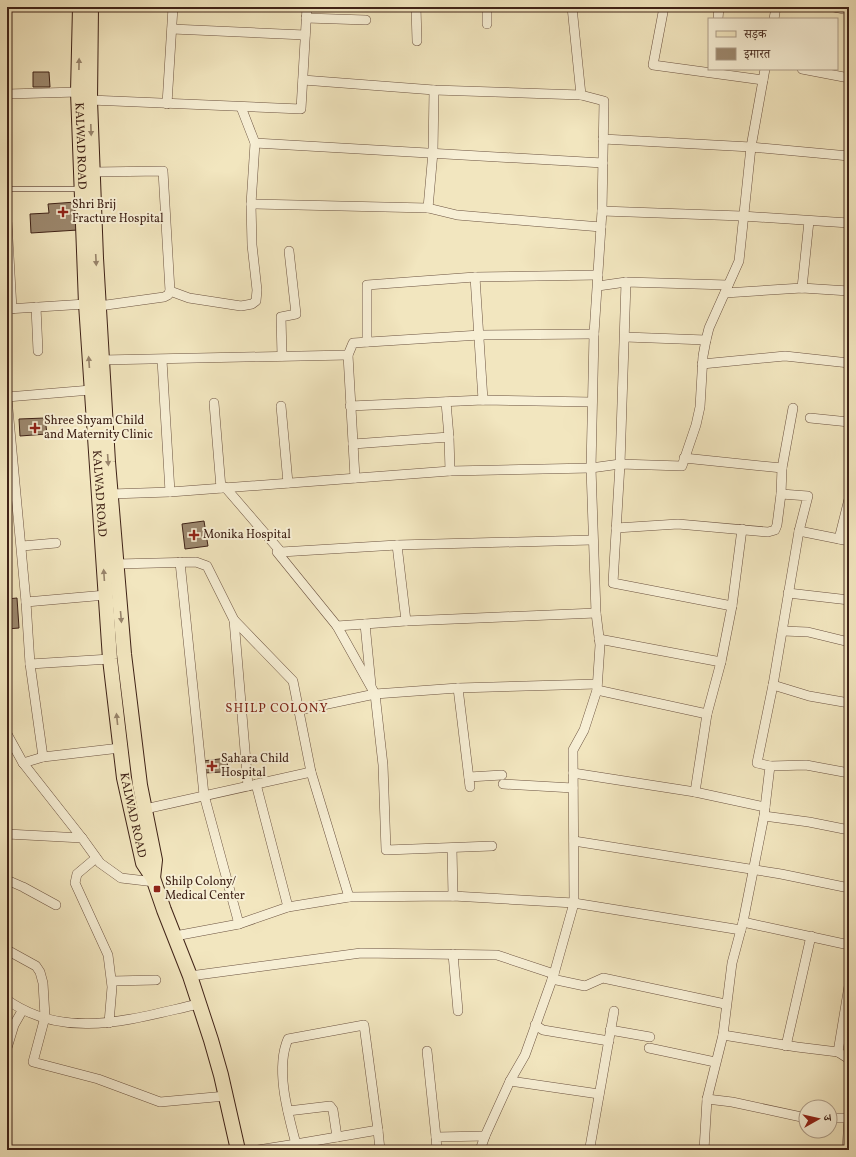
<svg xmlns="http://www.w3.org/2000/svg" width="856" height="1157" font-family="Vollkorn,'Noto Serif Devanagari',serif">
<style>
.building{fill:#9c886e;stroke:#3f2217}
.lines{fill:none;stroke-linecap:round;stroke-linejoin:round}
.lane-casing{stroke:#6c5341;stroke-width:6}
.street-casing{stroke:#6c5341;stroke-width:10}
.primary-casing{stroke:#3f2217;stroke-width:16}
.lane{stroke:#f7efd5;stroke-width:4.5}
.street{stroke:#f7efd5;stroke-width:9}
.primary{stroke:#f2e6bf;stroke-width:14}
.oneway{fill:#98846b}
.poi-dot{fill:#8f2418;stroke:#f7efd5;stroke-width:1.5}
.labels{text-anchor:middle;dominant-baseline:central;stroke-width:4;stroke-linejoin:round;paint-order:stroke}
.street-label{font-size:12px;fill:#3f2217;stroke:#f7efd5}
.poi-label{font-size:12px;fill:#3f2217;stroke:#f7efd5;text-anchor:start}
.neighbourhood-label{font-size:13px;letter-spacing:1px;fill:#7a1f14;stroke:#f7efd5}
</style>
<rect width="100%" height="100%" fill="#f2e6bf"/>
<filter id="stains"><feTurbulence type="fractalNoise" baseFrequency=".005" numOctaves="4"/><feColorMatrix values="0 0 0 0 .2 0 0 0 0 .09 0 0 0 0 .02 0 0 0 .5 -.17"/></filter>
<radialGradient id="worn" r=".72"><stop offset=".6" stop-color="#630" stop-opacity="0"/><stop offset="1" stop-color="#630" stop-opacity=".3"/></radialGradient>
<g class="building">
<path d="M33,72H49L50,87H33Z"/>
<path d="M76,202L78,230L31,233L30,214L49,213L48,204Z"/>
<path d="M45,418L47,434L20,436L19,419Z"/>
<path d="M204,521L208,546L185,549L182,524Z"/>
<path d="M17,598L19,628L7,629V599Z"/>
<path d="M227,758L228,774L222,775V772L204,773L203,761Z"/>
</g>
<g class="lines">
<g class="lane-casing">
<path id="lane" d="M7,189H79"/>
</g>
<g class="street-casing">
<g id="street">
<path d="M416,7L417,41"/>
<path d="M487,7V24"/>
<path d="M572,7L581,95"/>
<path d="M664,7L653,65L763,80"/>
<path d="M834,7L849,10"/>
<path d="M306,18L366,20"/>
<path d="M718,19L719,7"/>
<path d="M774,19L776,7"/>
<path d="M172,29L305,35"/>
<path d="M802,69L849,78"/>
<path d="M303,80L434,90L581,95L604,101L602,211L594,334L591,468L596,613L600,645L597,690L584,730L573,750L574,903L554,974L525,1055L510,1081L485,1136L480,1150"/>
<path d="M7,94L78,92"/>
<path d="M90,100L301,109L307,7"/>
<path d="M167,104L173,7"/>
<path d="M603,139L751,147L849,156"/>
<path d="M255,143L603,163"/>
<path d="M93,172L163,171L170,291L168,295L164,297L99,306"/>
<path d="M251,204L428,208L457,215L601,227"/>
<path d="M428,208L433,152L434,90"/>
<path d="M602,211L742,216L849,223"/>
<path d="M7,221L12,309"/>
<path d="M475,277L483,400"/>
<path d="M626,282L620,464L613,583L732,606"/>
<path d="M598,286L626,282L728,285"/>
<path d="M802,288L809,221"/>
<path d="M170,291L189,298L241,306L252,304L256,301L257,290L252,245L251,204L255,143L241,107"/>
<path d="M725,293L802,288L849,291"/>
<path d="M36,307L38,351"/>
<path d="M7,309L86,304"/>
<path d="M625,337L706,340"/>
<path d="M367,342V285L475,277L598,275"/>
<path d="M282,356L281,317L296,314L289,251"/>
<path d="M102,360L348,355"/>
<path d="M162,360L170,492"/>
<path d="M702,364L785,356L849,363"/>
<path d="M7,397L91,390"/>
<path d="M7,398L26,602"/>
<path d="M446,402L449,437"/>
<path d="M214,403L221,488"/>
<path d="M281,406L288,483"/>
<path d="M350,406L483,400L592,402"/>
<path d="M810,418L849,422"/>
<path d="M353,444L449,437L450,471"/>
<path d="M684,458L782,468"/>
<path d="M355,478L348,355L353,343L480,335L594,334"/>
<path d="M225,487L281,552H277L337,626L375,694L383,765L386,850L492,846"/>
<path d="M111,494L170,492L450,471L591,468L620,464L682,466L696,425L700,407L703,356L706,340L709,328L739,261L751,147L765,69"/>
<path d="M616,528L678,524L768,532L775,530L777,525L781,494L782,468L793,408"/>
<path d="M799,531L849,541"/>
<path d="M839,539L849,499"/>
<path d="M397,545L406,621"/>
<path d="M22,546L56,543"/>
<path d="M281,552L397,545L592,540"/>
<path d="M180,562L204,795L239,924"/>
<path d="M117,564L196,562L207,566L234,620L293,681L311,772L349,897"/>
<path d="M788,593L849,600"/>
<path d="M234,620L248,786"/>
<path d="M365,624L371,685"/>
<path d="M337,626L406,621L596,613"/>
<path d="M783,631L808,632L849,642"/>
<path d="M599,639L721,662"/>
<path d="M30,664L110,659"/>
<path d="M773,685L809,696L849,703"/>
<path d="M458,688L470,787"/>
<path d="M597,690L707,714"/>
<path d="M299,710L375,694L458,688L597,684"/>
<path d="M7,734L23,763L82,838"/>
<path d="M43,757L120,748"/>
<path d="M23,763L43,757L30,664L26,602L106,595"/>
<path d="M770,766L806,765L849,773"/>
<path d="M573,773L695,792L765,807"/>
<path d="M469,777L502,775"/>
<path d="M256,784L288,907"/>
<path d="M503,784L573,788"/>
<path d="M695,792L707,714L721,662L732,606L742,529"/>
<path d="M145,809L311,772"/>
<path d="M764,816L809,822L849,830"/>
<path d="M7,834L82,838L100,863L121,878L155,882"/>
<path d="M574,841L781,874L849,888"/>
<path d="M452,848L453,896"/>
<path d="M96,858L77,874L75,883L108,955L112,987L109,1023"/>
<path d="M7,880L23,887L56,905"/>
<path d="M743,922L849,945"/>
<path d="M175,936L239,924L288,907L349,897L453,896L574,903L741,930"/>
<path d="M7,950L36,966L40,972L43,983L45,1017L33,1062L98,1079L160,1102L226,1096"/>
<path d="M453,954L458,1011"/>
<path d="M190,976L361,953L497,955L554,974"/>
<path d="M552,979L585,986L603,978L725,1004"/>
<path d="M112,981L156,980"/>
<path d="M849,986L838,1052L849,1059"/>
<path d="M7,1000C67,1042 134,1018 199,1004"/>
<path d="M364,1025L378,1130L296,1144C288,1114 275,1069 288,1039Z"/>
<path d="M535,1025L543,1030L609,1041"/>
<path d="M610,1030L650,1037"/>
<path d="M723,1035L797,1047L838,1052"/>
<path d="M786,1046L811,936"/>
<path d="M7,1048L14,1025L22,1011"/>
<path d="M649,1048L715,1062"/>
<path d="M427,1051L436,1137"/>
<path d="M510,1081L599,1094"/>
<path d="M707,1099L732,1102L806,1118"/>
<path d="M288,1111L330,1106L333,1110L337,1137"/>
<path d="M830,1118H849"/>
<path d="M378,1130L380,1150"/>
<path d="M590,1147L614,1011"/>
<path d="M258,1150L296,1144"/>
<path d="M437,1150L436,1137L485,1136"/>
<path d="M704,1150L707,1099L723,1035L732,963L743,922L764,816L770,766L757,763L773,685L799,531L808,496L781,494"/>
<path d="M847,1150L849,1117"/>
</g>
</g>
<g class="primary-casing">
<g id="primary">
<path id="s1" d="M80,7L78,92L86,304L110,659L124,778L143,863L153,878L164,910L190,976L211,1040L221,1075L238,1150"/>
<path d="M91,7L90,100L96,258L108,462L124,654L140,785L155,860L153,878"/>
</g>
</g>
<use href="#lane" class="lane"/>
<use href="#street" class="street"/>
<use href="#primary" class="primary"/>
</g>
<defs><path id="oneway-solid" d="M-6-.8H1V-3.2L6.5 0L1 3.2V.8H-6Z"/></defs>
<g class="oneway">
<use href="#oneway-solid" transform="translate(79 64) rotate(-89)"/>
<use href="#oneway-solid" transform="translate(91 130) rotate(88)"/>
<use href="#oneway-solid" transform="translate(96 260) rotate(87)"/>
<use href="#oneway-solid" transform="translate(89 362) rotate(-94)"/>
<use href="#oneway-solid" transform="translate(108 460) rotate(86)"/>
<use href="#oneway-solid" transform="translate(104 575) rotate(-94)"/>
<use href="#oneway-solid" transform="translate(121 617) rotate(85)"/>
<use href="#oneway-solid" transform="translate(117 719) rotate(-96)"/>
</g>
<g class="poi-dot">
<path d="M61 206h4v4h4v4h-4v4h-4v-4h-4v-4h4z"/>
<path d="M33 422h4v4h4v4h-4v4h-4v-4h-4v-4h4z"/>
<path d="M192 529h4v4h4v4h-4v4h-4v-4h-4v-4h4z"/>
<path d="M210 760h4v4h4v4h-4v4h-4v-4h-4v-4h4z"/>
<rect x="153" y="885" width="8" height="8" rx="2"/>
</g>
<g class="labels">
<g class="street-label">
<text stroke="none"><textPath href="#s1" startOffset="139">KALWAD ROAD</textPath></text>
<text stroke="none"><textPath href="#s1" startOffset="487">KALWAD ROAD</textPath></text>
<text stroke="none"><textPath href="#s1" startOffset="811">KALWAD ROAD</textPath></text>
</g>
<g class="poi-label">
<text x="72" y="205">Shri Brij<tspan x="72" dy="14">Fracture Hospital</tspan></text>
<text x="44" y="421">Shree Shyam Child<tspan x="44" dy="14">and Maternity Clinic</tspan></text>
<text x="203" y="535">Monika Hospital</text>
<text x="221" y="759">Sahara Child<tspan x="221" dy="14">Hospital</tspan></text>
<text x="165" y="882">Shilp Colony/<tspan x="165" dy="14">Medical Center</tspan></text>
</g>
<g class="neighbourhood-label">
<text x="277" y="709">SHILP COLONY</text>
</g>
</g>
<rect width="856" height="1157" fill="none" stroke="#f2e6bf" stroke-width="24"/>
<rect x="8" y="8" width="840" height="1141" fill="none" stroke="#3f2217" stroke-width="2"/>
<rect x="12" y="12" width="832" height="1133" fill="none" stroke="#3f2217"/>
<rect x="708" y="18" width="130" height="52" fill="#f7efd5" stroke="#ad9d89"/>
<rect x="716" y="31" width="20" height="6" fill="#f2e6bf" stroke="#ad9d89"/>
<text x="744" y="38" font-size="12" fill="#3f2217">सड़क</text>
<rect x="716" y="48" width="20" height="12" fill="#9c886e" stroke="#ad9d89"/>
<text x="744" y="58" font-size="12" fill="#3f2217">इमारत</text>
<g transform="translate(818 1119) rotate(82)"><circle r="19" fill="#f7efd5" stroke="#ad9d89"/>
<path d="M0-3L7 15L0 10L-7 15Z" fill="#8f2418"/>
<text y="-6" font-size="11" font-weight="bold" text-anchor="middle" fill="#3f2217">उ</text>
</g>
<rect width="100%" height="100%" filter="url(#stains)"/>
<rect width="100%" height="100%" fill="url(#worn)"/>
</svg>
